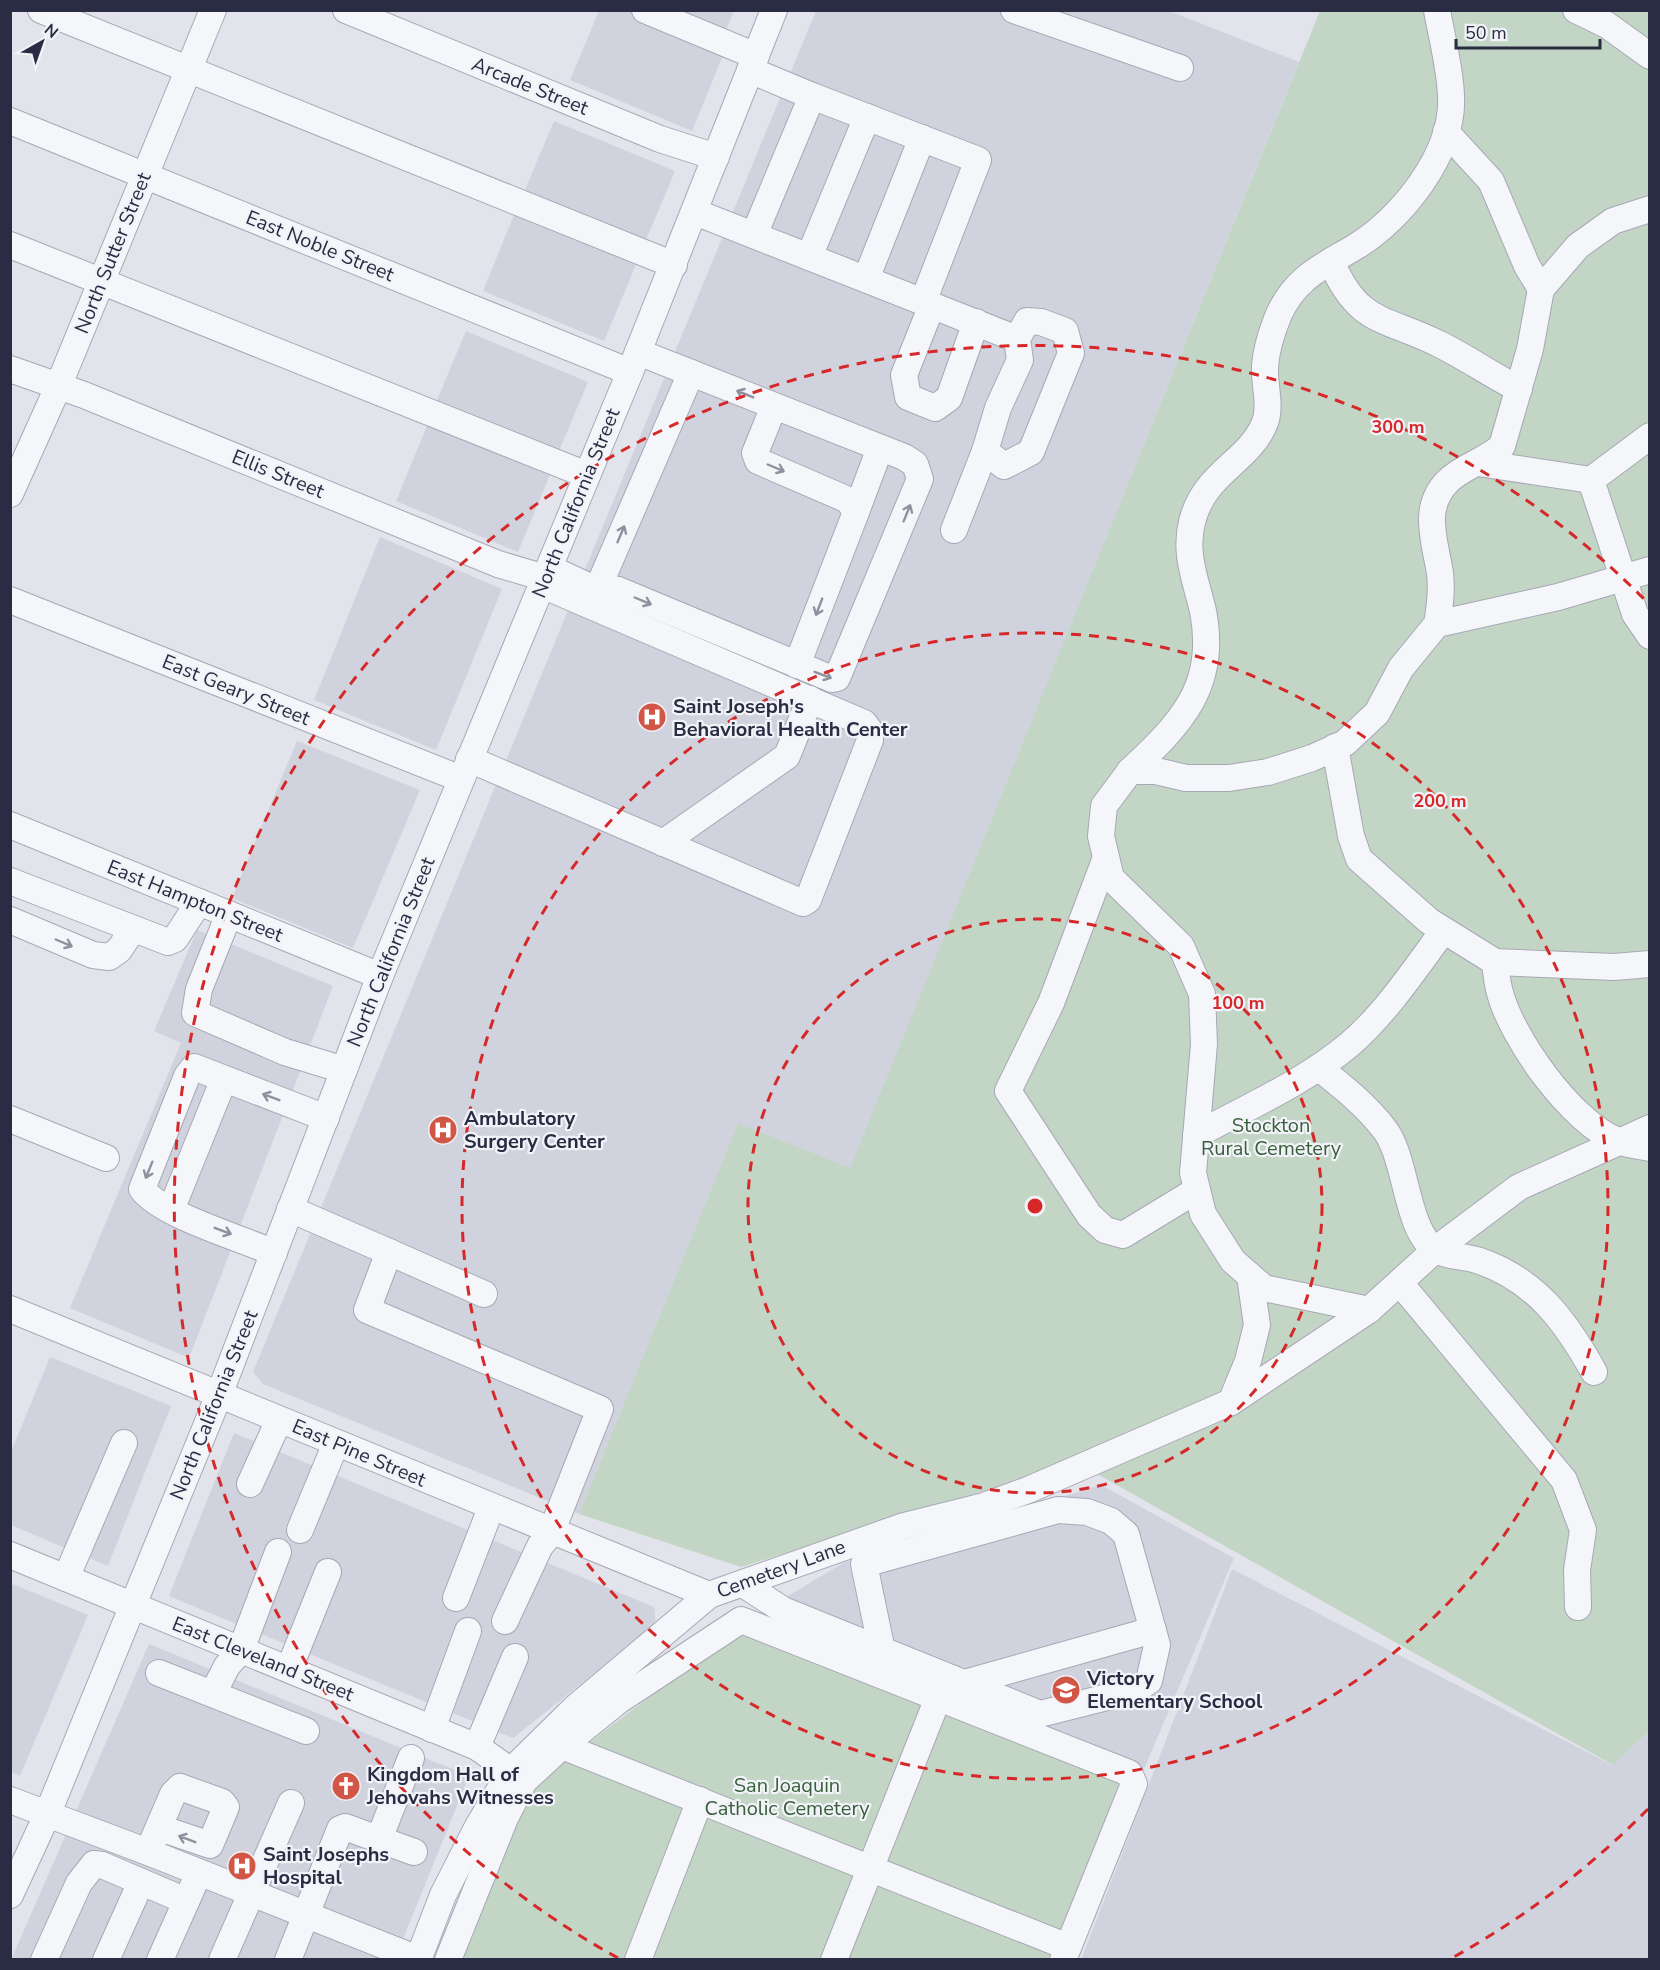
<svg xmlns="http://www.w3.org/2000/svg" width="1660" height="1970" font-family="'Nunito Sans',sans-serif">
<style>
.built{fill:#d0d2dd}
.green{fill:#c3d5c4}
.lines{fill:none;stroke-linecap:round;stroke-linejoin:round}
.minor-casing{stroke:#a7a8b5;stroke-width:28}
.minor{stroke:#f5f6f9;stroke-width:26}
.oneway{stroke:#90919e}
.ring{fill:none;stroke:#d62828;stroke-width:3;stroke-dasharray:10 8}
.labels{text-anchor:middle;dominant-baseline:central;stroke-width:4.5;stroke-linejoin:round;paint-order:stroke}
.street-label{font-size:20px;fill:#2a2c43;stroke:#f2f3f8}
.poi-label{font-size:20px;font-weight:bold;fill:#2a2c43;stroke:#f2f3f8;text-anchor:start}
.park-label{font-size:20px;fill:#375f3a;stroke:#f2f3f8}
.centre{fill:#d62828;stroke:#f2f3f8;stroke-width:3}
.ring-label{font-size:18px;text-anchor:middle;font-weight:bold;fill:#d62828;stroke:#f2f3f8;stroke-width:4.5;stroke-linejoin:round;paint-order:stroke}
</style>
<rect width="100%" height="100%" fill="#e2e3eb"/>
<g class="built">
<path d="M599,11H634L726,48L692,131L570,80Z"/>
<path d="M659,11H734L723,37Z"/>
<path d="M816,11H1169L1299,62L850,1169L738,1123L579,1514L263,1384L253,1372Z"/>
<path d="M554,121L675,171L641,252L520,202Z"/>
<path d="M516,210L638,260L604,341L483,291Z"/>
<path d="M466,331L588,382L554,463L432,412Z"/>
<path d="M429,421L551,472L518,552L396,501Z"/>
<path d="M380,537L502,589L436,750L314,700Z"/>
<path d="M297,741L420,790L353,948L232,898Z"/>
<path d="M197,930L333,986L189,1358L70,1308L181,1043L154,1031Z"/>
<path d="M50,1357L171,1406L108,1566L11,1525V1452Z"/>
<path d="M234,1433L654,1607L656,1624L513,1738L169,1596Z"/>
<path d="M1101,1485L1234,1558L1144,1769L763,1611L843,1563Z"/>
<path d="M1232,1569L1612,1765L1649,1731V1959L1081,1960Z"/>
<path d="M10,1583L88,1615L20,1776L11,1772Z"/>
<path d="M149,1644L469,1776L395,1959L11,1960Z"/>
</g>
<g class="green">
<path d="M1320,11H1649V1731L1613,1765L1076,1462L741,1567L579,1514L738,1123L850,1168Z"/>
<path d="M763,1611L1144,1769L1072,1959L451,1960L521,1790L578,1751Z"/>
</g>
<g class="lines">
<g class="minor-casing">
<g id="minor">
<path d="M41,10L674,265"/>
<path d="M346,10L660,139L716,157"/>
<path d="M645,10L756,56"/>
<path d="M1014,10L1180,68"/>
<path d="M1576,10L1607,25L1650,56"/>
<path d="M750,70L812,96"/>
<path d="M10,121L630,372"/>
<path d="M1446,132L1491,181L1527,266L1541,289"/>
<path d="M695,212L1017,339"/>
<path d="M754,235L812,96L978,160L923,302"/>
<path d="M10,245L587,475"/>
<path d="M809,257L867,117"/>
<path d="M1331,261C1358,325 1385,317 1439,344C1466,357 1491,375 1519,389"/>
<path d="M866,279L922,138"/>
<path d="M932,305L904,375L908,397L935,408L949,398L976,322"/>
<path d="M1027,321L1041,322L1065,331L1071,353L1031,452L1004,466L985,451L998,408L1020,360L1017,339Z"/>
<path d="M10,369L84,395L498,564L545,578"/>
<path d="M774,406L755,453L758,461L848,500L856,512L797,665"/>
<path d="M1478,463L1591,480L1650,436"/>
<path d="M1591,480L1635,614L1650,636"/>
<path d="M10,494L58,387L213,10"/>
<path d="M856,512L880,448"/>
<path d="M954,530L985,451"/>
<path d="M560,573L588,586L618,590L832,679L837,678L920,479L915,464L904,457L638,352"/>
<path d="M598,588L691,373"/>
<path d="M10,600L461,779"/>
<path d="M1437,624C1440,607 1442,590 1440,573C1435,541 1421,508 1448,481C1463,466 1486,461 1502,446L1530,349L1541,289L1578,246L1613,221L1650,209"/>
<path d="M1335,747L1351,836L1359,859L1429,921L1495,962L1614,967L1650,964"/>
<path d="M469,759L803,903L808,900L870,740V731L864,723L542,585"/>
<path d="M1130,771C1180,724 1218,687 1203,611C1196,581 1184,554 1192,522C1204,473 1247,463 1264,425C1272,407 1264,386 1265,367C1266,349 1272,331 1279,314C1296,277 1322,267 1355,247C1402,219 1454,153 1451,96C1450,67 1442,39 1437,10"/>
<path d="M10,825L380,976"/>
<path d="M663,843L787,756L810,699"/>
<path d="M1105,860L1051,1003L1008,1091L1089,1215L1105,1230L1123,1235L1197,1190"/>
<path d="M10,881L168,942L175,939L199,902"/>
<path d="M229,914L199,989L195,1013L285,1052L344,1070"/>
<path d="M10,920L93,955L109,957L119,950L133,929"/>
<path d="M1495,962C1496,971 1497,981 1499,989C1510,1037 1572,1123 1618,1141C1628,1145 1640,1146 1650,1148"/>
<path d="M1319,1068C1342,1086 1367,1106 1385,1130C1407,1159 1406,1232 1436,1250C1448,1257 1467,1256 1480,1261C1537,1281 1566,1322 1594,1372"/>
<path d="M10,1119L106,1158"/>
<path d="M1196,1135C1248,1107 1305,1082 1350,1044C1385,1014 1416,968 1443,931"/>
<path d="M290,1209L389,1252L367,1310L600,1409L551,1533L540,1546L505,1621"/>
<path d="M171,1210L224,1079"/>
<path d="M389,1252L484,1294"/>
<path d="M274,1253C241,1238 161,1215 142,1189L187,1076L194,1067L326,1118"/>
<path d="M1400,1283L1564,1480L1583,1530L1577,1570L1578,1607"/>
<path d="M10,1309L709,1595"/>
<path d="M1369,1310L1264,1288L1233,1261L1203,1214L1193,1173L1204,1044L1202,994L1181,946L1111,878L1101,836L1104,806L1130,771H1156L1186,778H1229L1268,772L1312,758L1345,743L1377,713L1401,668L1437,624L1558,597L1650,570"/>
<path d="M1231,1402L1248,1361L1257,1325L1250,1276"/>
<path d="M250,1484L279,1420"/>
<path d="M300,1530L336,1443"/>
<path d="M10,1555L477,1747L511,1771"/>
<path d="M66,1578L124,1443"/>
<path d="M743,1584L783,1610L1040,1714L1135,1690L1149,1681L1157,1645L1126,1534L1111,1521L1087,1512L1058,1510L864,1564L882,1651"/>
<path d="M456,1598L491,1508"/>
<path d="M289,1669L328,1572"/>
<path d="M159,1673L306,1731"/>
<path d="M961,1684L1153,1630"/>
<path d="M213,1693L227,1666L241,1650L278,1552"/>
<path d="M432,1729L468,1631"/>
<path d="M562,1746L1068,1947"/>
<path d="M477,1747L515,1657"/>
<path d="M10,1800L148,1852L418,1959"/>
<path d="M379,1839L411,1758"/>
<path d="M148,1852L173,1794L180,1787L222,1802L226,1807L210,1845L160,1828"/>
<path d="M10,1895L47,1815L219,1395L380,976L630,372L774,10"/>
<path d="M44,1960L79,1883L94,1864L102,1865L186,1901"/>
<path d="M106,1960L141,1882"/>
<path d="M160,1960L193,1886"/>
<path d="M222,1960L291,1803"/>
<path d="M288,1960L340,1829L345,1827L414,1852"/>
<path d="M418,1960L443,1895L477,1828L511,1771L575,1708L709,1595L904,1526L984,1506L1028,1490L1231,1402L1369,1310L1435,1250L1519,1187L1650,1128"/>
<path d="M448,1960L505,1818L524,1781L562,1746L618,1701L741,1620L1129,1773L1134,1784L1063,1960"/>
<path d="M638,1960L700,1800"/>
<path d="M834,1960L938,1698"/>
</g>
</g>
<use href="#minor" class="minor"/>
</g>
<defs><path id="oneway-shaft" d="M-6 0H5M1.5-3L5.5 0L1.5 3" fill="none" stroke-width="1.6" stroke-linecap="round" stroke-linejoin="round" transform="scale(1.5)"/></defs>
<g class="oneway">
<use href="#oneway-shaft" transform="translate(745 394) rotate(-158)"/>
<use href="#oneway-shaft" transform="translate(776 468) rotate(23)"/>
<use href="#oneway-shaft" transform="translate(907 513) rotate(-68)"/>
<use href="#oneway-shaft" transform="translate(621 534) rotate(-67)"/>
<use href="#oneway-shaft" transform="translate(643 601) rotate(23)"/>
<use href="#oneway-shaft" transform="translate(819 607) rotate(111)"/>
<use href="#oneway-shaft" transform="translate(823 675) rotate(21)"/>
<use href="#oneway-shaft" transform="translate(64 943) rotate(23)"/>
<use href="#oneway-shaft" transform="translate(271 1097) rotate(-159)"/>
<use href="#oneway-shaft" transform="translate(149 1170) rotate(112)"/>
<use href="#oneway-shaft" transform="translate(223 1231) rotate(21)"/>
<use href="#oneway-shaft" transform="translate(187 1839) rotate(-159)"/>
</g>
<g class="ring">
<circle cx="1035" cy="1206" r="287"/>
<circle cx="1035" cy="1206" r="573"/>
<path d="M1648 1809A860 860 0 0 1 1452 1958M618 1958A860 860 0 1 1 1648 603"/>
</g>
<defs>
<g id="hospital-disc" transform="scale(1.5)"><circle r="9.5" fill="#d15646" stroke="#f2f3f8"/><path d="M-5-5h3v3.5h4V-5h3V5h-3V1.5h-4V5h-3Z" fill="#fff"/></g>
<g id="school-disc" transform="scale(1.5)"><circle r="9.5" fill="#d15646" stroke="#f2f3f8"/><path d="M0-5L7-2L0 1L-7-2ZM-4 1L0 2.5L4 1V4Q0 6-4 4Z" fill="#fff"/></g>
<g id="church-disc" transform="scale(1.5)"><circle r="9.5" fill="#d15646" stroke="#f2f3f8"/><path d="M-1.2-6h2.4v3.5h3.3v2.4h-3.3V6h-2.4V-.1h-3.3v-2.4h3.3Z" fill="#fff"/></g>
</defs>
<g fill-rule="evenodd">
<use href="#hospital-disc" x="652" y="717"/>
<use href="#hospital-disc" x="443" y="1130"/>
<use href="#school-disc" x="1066" y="1690"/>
<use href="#church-disc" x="346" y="1786"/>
<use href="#hospital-disc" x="242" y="1866"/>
</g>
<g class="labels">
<g class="street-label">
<text transform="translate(530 86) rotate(22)">Arcade Street</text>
<text transform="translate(320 246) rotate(22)">East Noble Street</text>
<text transform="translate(113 253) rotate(-68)">North Sutter Street</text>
<text transform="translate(278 474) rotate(22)">Ellis Street</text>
<text transform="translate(576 503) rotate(-68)">North California Street</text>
<text transform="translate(236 690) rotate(22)">East Geary Street</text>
<text transform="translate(195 901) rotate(22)">East Hampton Street</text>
<text transform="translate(391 952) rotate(-68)">North California Street</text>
<text transform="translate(214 1405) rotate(-68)">North California Street</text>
<text transform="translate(359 1453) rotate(23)">East Pine Street</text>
<text transform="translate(781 1569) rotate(-20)">Cemetery Lane</text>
<text transform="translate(263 1659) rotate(22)">East Cleveland Street</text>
</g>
<g class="poi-label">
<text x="673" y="706">Saint Joseph's<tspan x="673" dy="23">Behavioral Health Center</tspan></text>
<text x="464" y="1118">Ambulatory<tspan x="464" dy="23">Surgery Center</tspan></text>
<text x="1087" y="1678">Victory<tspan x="1087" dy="23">Elementary School</tspan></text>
<text x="367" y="1774">Kingdom Hall of<tspan x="367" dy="23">Jehovahs Witnesses</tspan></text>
<text x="263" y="1854">Saint Josephs<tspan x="263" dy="23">Hospital</tspan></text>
</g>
<g class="park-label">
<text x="1271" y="1125">Stockton<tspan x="1271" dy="23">Rural Cemetery</tspan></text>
<text x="787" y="1785">San Joaquin<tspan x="787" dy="23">Catholic Cemetery</tspan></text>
</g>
</g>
<circle cx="1035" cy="1206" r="9" class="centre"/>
<g class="ring-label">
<text x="1398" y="433">300 m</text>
<text x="1440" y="807">200 m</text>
<text x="1238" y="1009">100 m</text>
</g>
<rect width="1660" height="1970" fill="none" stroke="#2a2c43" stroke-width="24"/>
<g transform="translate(42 42) rotate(40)" stroke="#f2f3f8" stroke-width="4.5" paint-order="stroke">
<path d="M0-4.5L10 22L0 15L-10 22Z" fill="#2a2c43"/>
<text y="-9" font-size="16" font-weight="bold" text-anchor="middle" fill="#2a2c43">N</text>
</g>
<path d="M1456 39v9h144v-9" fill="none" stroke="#2a2c43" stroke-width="3"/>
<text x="1465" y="39" font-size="18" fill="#2a2c43" stroke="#f2f3f8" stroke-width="4.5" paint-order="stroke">50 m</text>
</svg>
